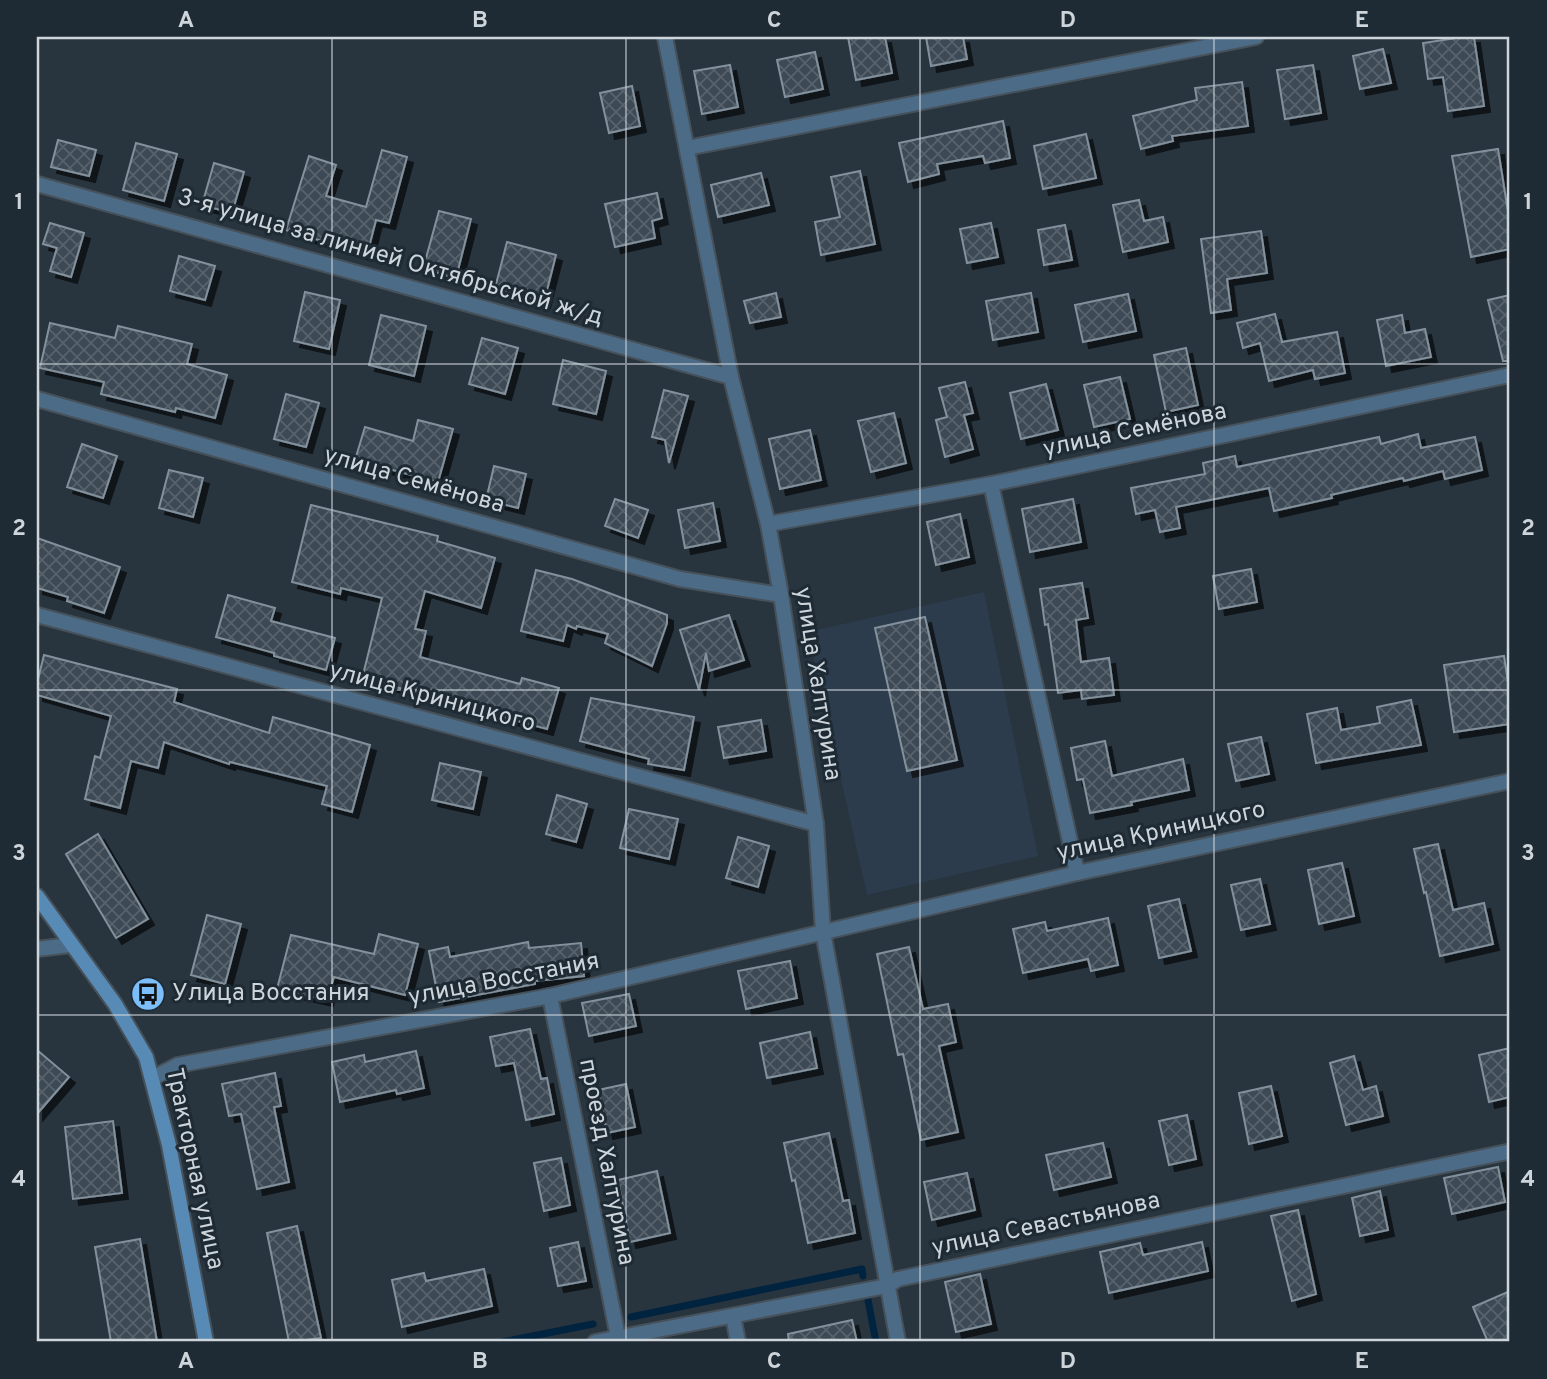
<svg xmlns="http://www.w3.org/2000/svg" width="1547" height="1379" font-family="Overpass,sans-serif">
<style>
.built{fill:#2c3c4c}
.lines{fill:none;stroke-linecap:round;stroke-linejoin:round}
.stream{stroke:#00233f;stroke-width:7}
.building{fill:url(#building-cross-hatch);stroke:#83919d;stroke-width:2;filter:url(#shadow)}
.service-casing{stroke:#46515a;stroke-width:18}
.minor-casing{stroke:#46515a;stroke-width:18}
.secondary-casing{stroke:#46515a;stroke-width:18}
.service{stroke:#4c6b86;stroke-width:14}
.minor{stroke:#4c6b86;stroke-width:14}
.secondary{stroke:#588ab6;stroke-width:14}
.grid{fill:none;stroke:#cdd5db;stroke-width:2;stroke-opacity:0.55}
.labels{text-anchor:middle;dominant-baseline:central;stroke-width:6;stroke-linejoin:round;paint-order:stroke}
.street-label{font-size:24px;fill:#cdd5db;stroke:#1e2a34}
.poi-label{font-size:24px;fill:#cdd5db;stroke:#1e2a34;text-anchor:start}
.neatline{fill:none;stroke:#cdd5db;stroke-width:2.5}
.grid-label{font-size:23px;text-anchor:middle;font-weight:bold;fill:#cdd5db}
</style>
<defs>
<pattern id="building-cross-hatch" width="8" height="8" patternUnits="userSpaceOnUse" patternTransform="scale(1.75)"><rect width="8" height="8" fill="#3d4954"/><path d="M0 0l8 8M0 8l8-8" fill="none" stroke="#58626c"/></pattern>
<filter id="shadow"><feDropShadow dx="6" dy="6" stdDeviation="0" flood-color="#0009"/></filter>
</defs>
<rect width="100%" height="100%" fill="#28343e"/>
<path class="built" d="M984,592L1038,856L867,895L808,632Z"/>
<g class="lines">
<g class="stream">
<path d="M868,1300L876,1342"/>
<path d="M631,1317L862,1269L863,1276"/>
<path d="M502,1342L593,1324"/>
</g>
</g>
<g class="building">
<path d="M848,37H885L892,73L856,80Z"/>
<path d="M926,37H963L967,59L931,66Z"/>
<path d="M1463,37H1474L1484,106L1448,111L1443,77L1428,79L1423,43Z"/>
<path d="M1383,49L1391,83L1360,89L1353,56Z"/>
<path d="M815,52L823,89L785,97L777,60Z"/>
<path d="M730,65L738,107L702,114L694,71Z"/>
<path d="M1313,65L1321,113L1285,119L1277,70Z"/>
<path d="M1242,82L1248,126L1172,136L1173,141L1141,149L1133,116L1197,100L1195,88Z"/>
<path d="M632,86L640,126L609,133L600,93Z"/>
<path d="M1003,121L1010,158L985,163L983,156L937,164L939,174L908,182L899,143Z"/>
<path d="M1086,134L1096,178L1043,189L1034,146Z"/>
<path d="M58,140L96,150L89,176L51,167Z"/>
<path d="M136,143L177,154L164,201L123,190Z"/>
<path d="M1498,149L1510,224V249L1471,257L1452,156Z"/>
<path d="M382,150L407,157L389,223L376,220L367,255L286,230L309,156L336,165L326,196L366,207Z"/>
<path d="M214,163L244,172L232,213L202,205Z"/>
<path d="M860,171L875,244L821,255L815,222L840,217L831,177Z"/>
<path d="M761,173L769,205L718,217L711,185Z"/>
<path d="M657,193L662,218L652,221L655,238L615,247L605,204Z"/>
<path d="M1139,200L1144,221L1163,217L1168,242L1123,252L1113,205Z"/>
<path d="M439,211L471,219L456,278L423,269Z"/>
<path d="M50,223L84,233L71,277L50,271L57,248L43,244Z"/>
<path d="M991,223L998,257L967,263L960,229Z"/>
<path d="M1065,225L1072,260L1044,265L1038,230Z"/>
<path d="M1261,231L1267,273L1227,279L1231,310L1211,313L1201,239Z"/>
<path d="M507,242L556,255L544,302L495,288Z"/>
<path d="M179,256L215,266L205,300L170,291Z"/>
<path d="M305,292L340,300L329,349L294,341Z"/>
<path d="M776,293L781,317L750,323L744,301Z"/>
<path d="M1031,293L1038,332L993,340L986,301Z"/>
<path d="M1128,294L1136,331L1083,342L1075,305Z"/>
<path d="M1510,295V361H1503L1488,300Z"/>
<path d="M1275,314L1282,342L1337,332L1345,373L1315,379L1313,370L1269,381L1260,343L1243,348L1237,323Z"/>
<path d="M381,315L426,326L414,376L369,365Z"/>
<path d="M1402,315L1405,333L1425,329L1431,357L1386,366L1377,320Z"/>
<path d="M50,323L115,338L118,326L192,344L187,364L227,375L215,418L176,408L175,412L101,394L104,382L40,368Z"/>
<path d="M482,338L518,348L505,394L469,384Z"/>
<path d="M1186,348L1198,405L1166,412L1154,355Z"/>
<path d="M563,360L606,371L596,414L553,404Z"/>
<path d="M1120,377L1130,419L1094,427L1084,385Z"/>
<path d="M965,382L973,413L964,415L973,449L945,457L936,420L947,417L939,388Z"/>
<path d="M1046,384L1058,430L1021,439L1010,393Z"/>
<path d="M664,390L688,396L669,463L665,440L652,437Z"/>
<path d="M286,394L319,403L306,447L274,439Z"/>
<path d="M894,413L906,463L871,472L858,421Z"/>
<path d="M418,420L453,429L438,482L355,460L365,427L413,441Z"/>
<path d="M810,430L821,480L780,489L769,439Z"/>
<path d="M1418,434L1421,448L1475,437L1482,470L1445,479L1443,471L1404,481L1403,478L1331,495L1332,498L1274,511L1269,488L1176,507L1180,528L1160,532L1155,510L1136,514L1131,488L1205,474L1203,463L1235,456L1237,467L1379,437L1381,444Z"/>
<path d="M82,444L117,456L103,498L67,487Z"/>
<path d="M494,466L526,474L518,508L486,500Z"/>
<path d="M169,470L203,478L193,517L159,508Z"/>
<path d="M615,499L648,510L638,538L605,526Z"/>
<path d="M1073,499L1081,542L1030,552L1022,509Z"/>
<path d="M713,503L720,541L685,548L678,510Z"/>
<path d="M311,505L438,536L437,541L495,558L481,608L425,591L415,629L426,631L420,657L520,684L522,678L559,688L547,729L440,700L441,698L362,679L382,598L341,588L340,594L292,582Z"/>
<path d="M960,514L969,557L936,565L927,522Z"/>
<path d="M37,538L120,567L104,613L67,601L68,597L37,588Z"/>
<path d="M1251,569L1257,602L1219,609L1213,576Z"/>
<path d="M536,570L572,579L667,615V623L652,666L605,643L608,634L577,626L576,629L567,625L563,641L521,631Z"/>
<path d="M1082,583L1088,618L1076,620L1081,662L1109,658L1114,695L1082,699L1081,690L1058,693L1048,624L1045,625L1040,589Z"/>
<path d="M228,595L275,608L271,621L335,638L326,670L274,656V653L216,637Z"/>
<path d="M729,615L744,660L709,671L706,653L699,690L680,630Z"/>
<path d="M925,617L957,760L907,771L875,628Z"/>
<path d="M44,655L177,689L174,702L269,733L273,717L370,745L352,812L322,804L327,786L230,762L229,764L164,742L158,768L131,761L120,808L85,799L95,756L100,758L111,716L37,695V683Z"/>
<path d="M1504,656L1510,695V724L1454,732L1444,665Z"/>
<path d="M591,698L694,717L684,770L648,764L649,759L580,741Z"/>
<path d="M1411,700L1421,745L1316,763L1307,714L1337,708L1341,730L1380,723L1377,707Z"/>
<path d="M761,720L766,751L724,758L718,727Z"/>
<path d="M1261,737L1269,774L1236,781L1228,744Z"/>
<path d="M1105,741L1112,776L1183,759L1189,790L1131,802L1132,805L1090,813L1083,779L1077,780L1071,748Z"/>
<path d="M440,763L481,772L473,809L432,800Z"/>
<path d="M557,795L587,804L576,842L546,834Z"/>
<path d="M629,809L678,819L669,859L620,848Z"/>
<path d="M98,834L148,919L116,938L66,854Z"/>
<path d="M738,837L769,846L758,887L726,878Z"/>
<path d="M1438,844L1453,910L1484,903L1493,944L1440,956L1426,892L1424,893L1414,849Z"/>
<path d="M1342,863L1354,916L1319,924L1308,870Z"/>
<path d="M1260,879L1270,924L1241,930L1231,885Z"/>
<path d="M1179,899L1191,951L1159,958L1148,906Z"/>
<path d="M207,915L241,924L225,984L191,975Z"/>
<path d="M1108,918L1118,965L1091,971L1088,959L1023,973L1013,929L1045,922L1047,931Z"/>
<path d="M379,934L418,944L405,995L334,977L327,1000L277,989L291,935L374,954Z"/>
<path d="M528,942L529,948L581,943L584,976L535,981V984L439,1002L429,951L448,947L450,957Z"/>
<path d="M909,947L923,1009L948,1004L956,1042L939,1046L958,1132L921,1140L903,1054L898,1055L877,954Z"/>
<path d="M790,961L797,998L746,1009L738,971Z"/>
<path d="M629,994L636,1026L589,1036L582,1003Z"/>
<path d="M530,1029L541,1079L547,1078L554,1114L526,1120L514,1063L496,1066L490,1037Z"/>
<path d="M810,1032L817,1068L767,1078L760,1043Z"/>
<path d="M1510,1048V1097L1489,1102L1479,1055Z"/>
<path d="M37,1050L69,1077L37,1114Z"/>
<path d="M416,1051L424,1088L397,1094L396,1090L340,1102L332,1062L364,1055L365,1062Z"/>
<path d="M1354,1056L1363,1090L1376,1086L1383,1116L1346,1125L1330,1063Z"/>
<path d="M275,1073L281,1106L274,1107L289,1182L257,1189L241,1114L229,1116L222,1084Z"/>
<path d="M626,1084L635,1127L607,1133L598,1090Z"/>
<path d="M1271,1086L1282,1136L1249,1144L1239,1093Z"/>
<path d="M1187,1115L1196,1159L1169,1165L1159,1121Z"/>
<path d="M113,1121L122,1193L73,1199L65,1127Z"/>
<path d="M829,1133L843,1201L849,1200L855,1233L808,1243L795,1180L792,1181L784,1143Z"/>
<path d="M1103,1143L1111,1177L1054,1190L1046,1155Z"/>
<path d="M561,1158L570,1205L544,1211L534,1163Z"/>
<path d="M1498,1167L1505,1202L1452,1214L1444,1178Z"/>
<path d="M657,1171L670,1233L630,1242L618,1180Z"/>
<path d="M967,1173L975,1210L932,1220L924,1182Z"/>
<path d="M1380,1191L1388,1230L1360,1236L1352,1198Z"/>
<path d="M1298,1210L1316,1294L1292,1301L1271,1216Z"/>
<path d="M297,1226L321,1338L289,1342L267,1233Z"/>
<path d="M140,1239L157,1342H111L95,1247Z"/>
<path d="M578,1242L586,1281L558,1286L550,1248Z"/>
<path d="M1202,1242L1208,1271L1109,1293L1100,1252L1140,1243L1143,1255Z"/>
<path d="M484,1269L492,1306L402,1327L392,1280L424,1273L426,1281Z"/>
<path d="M980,1274L991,1324L956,1332L945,1282Z"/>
<path d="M1510,1291V1342H1488L1473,1307Z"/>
<path d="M852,1320L857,1342H789L788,1334Z"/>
</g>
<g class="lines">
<g class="service-casing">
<path id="service" d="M733,1316L738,1342"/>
</g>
<g class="minor-casing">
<g id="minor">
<path d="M665,37L731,377L768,524L781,595L816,824L823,932L898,1342"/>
<path d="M687,148L1256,37"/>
<path d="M37,184L731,377"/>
<path d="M37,399L680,579L781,595"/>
<path d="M991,484L1077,873"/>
<path d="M768,524L991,484L1510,375"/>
<path d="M37,615L816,824"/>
<path d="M37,949L71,945"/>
<path d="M550,996L618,1337"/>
<path d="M153,1078L178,1065L550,996L1077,873L1510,781"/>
<path d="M595,1342L887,1286L898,1279L1507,1152"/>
</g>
</g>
<g class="secondary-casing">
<path id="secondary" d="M37,896L115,1004L146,1057L169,1145L206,1342"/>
</g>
<use href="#service" class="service"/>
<use href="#minor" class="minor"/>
<use href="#secondary" class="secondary"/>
</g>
<path class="grid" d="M332,37V1342M626,37V1342M920,37V1342M1214,37V1342M37,364H1510M37,690H1510M37,1015H1510"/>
<defs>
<g id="bus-disc" transform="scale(1.75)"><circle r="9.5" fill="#7cbef9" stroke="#1e2a34"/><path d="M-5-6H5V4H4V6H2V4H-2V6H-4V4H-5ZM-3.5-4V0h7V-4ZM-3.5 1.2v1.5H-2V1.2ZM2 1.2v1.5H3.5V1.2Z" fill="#111"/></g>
</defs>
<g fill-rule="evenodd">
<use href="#bus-disc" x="148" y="994"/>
</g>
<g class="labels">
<g class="street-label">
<text transform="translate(390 258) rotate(16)">3-я улица за линией Октябрьской ж/д</text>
<text transform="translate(1135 431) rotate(-12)">улица Семёнова</text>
<text transform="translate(414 481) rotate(16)">улица Семёнова</text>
<text transform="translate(817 684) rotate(81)">улица Халтурина</text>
<text transform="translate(432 698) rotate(15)">улица Криницкого</text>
<text transform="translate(1161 832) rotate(-12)">улица Криницкого</text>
<text transform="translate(504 980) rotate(-11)">улица Восстания</text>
<text transform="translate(606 1162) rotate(79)">проезд Халтурина</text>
<text transform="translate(194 1169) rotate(78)">Тракторная улица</text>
<text transform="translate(1046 1225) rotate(-12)">улица Севастьянова</text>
</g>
<g class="poi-label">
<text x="172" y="994">Улица Восстания</text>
</g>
</g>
<rect width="1547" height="1379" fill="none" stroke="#1e2a34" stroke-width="77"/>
<rect x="38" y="38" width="1470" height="1302" class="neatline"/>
<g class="grid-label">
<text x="186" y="27">A</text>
<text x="480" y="27">B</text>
<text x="774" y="27">C</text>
<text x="1068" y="27">D</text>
<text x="1362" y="27">E</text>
<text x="19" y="209">1</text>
<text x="1528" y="209">1</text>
<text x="19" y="535">2</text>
<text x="1528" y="535">2</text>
<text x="19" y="860">3</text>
<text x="1528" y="860">3</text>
<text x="19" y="1186">4</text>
<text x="1528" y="1186">4</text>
<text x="186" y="1368">A</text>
<text x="480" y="1368">B</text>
<text x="774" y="1368">C</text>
<text x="1068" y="1368">D</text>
<text x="1362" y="1368">E</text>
</g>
</svg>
